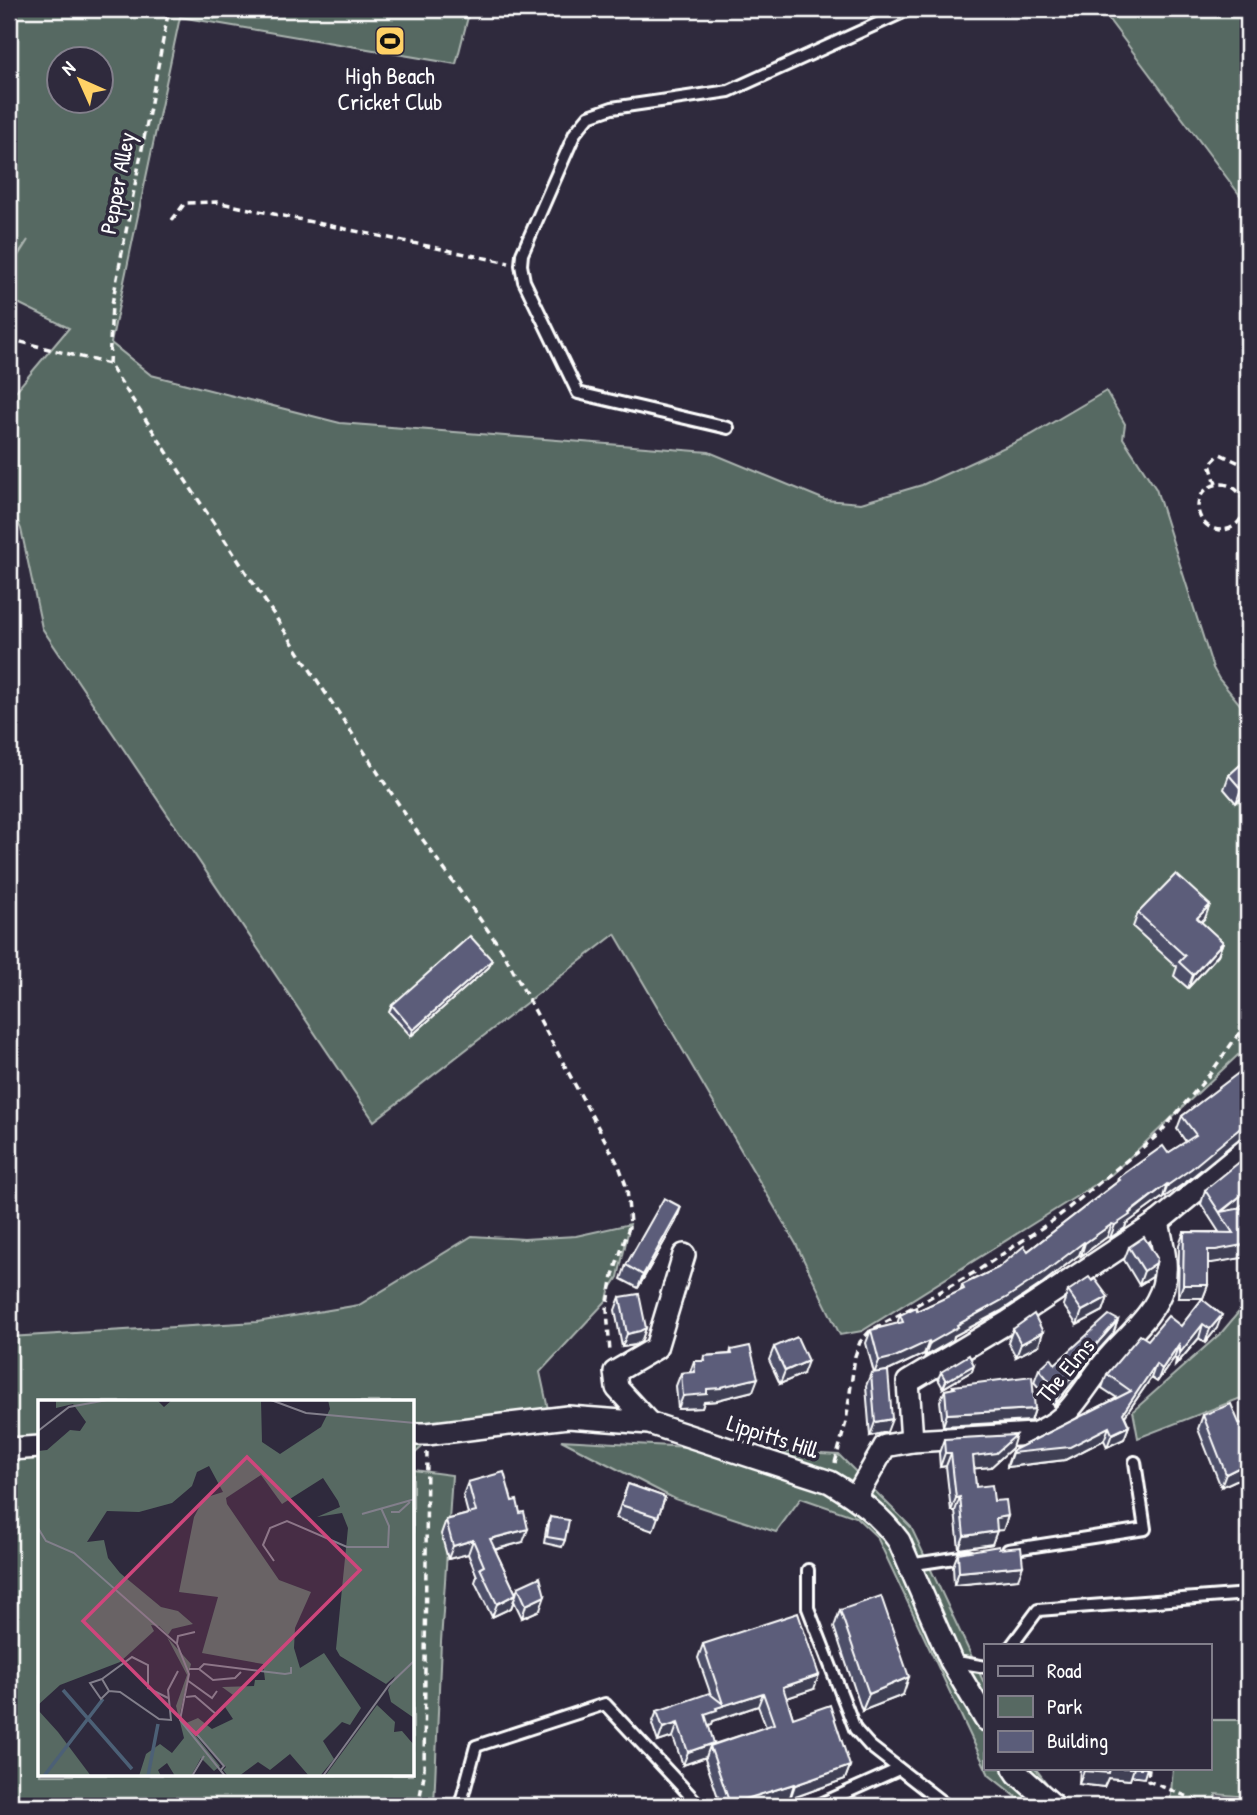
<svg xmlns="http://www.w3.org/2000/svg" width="1257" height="1815" font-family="'Patrick Hand',sans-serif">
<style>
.green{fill:#576962;stroke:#abb4b0;stroke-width:2;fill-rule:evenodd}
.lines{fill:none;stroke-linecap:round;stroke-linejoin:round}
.service-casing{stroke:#fff;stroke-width:16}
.minor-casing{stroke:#fff;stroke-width:26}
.path{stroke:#fff;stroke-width:3.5;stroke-dasharray:7 5;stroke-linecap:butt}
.service{stroke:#2f2a3d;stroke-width:10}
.minor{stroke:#2f2a3d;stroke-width:21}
.wall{fill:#4e5069;stroke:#fff;stroke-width:2;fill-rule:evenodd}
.shaded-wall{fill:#404155;stroke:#fff;stroke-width:2}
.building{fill:#5b5d7a;stroke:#fff;stroke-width:2}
.labels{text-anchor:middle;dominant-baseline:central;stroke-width:7;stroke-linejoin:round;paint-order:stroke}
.poi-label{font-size:23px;fill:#fff;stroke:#2f2a3d}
.street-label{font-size:23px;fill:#fff;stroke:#2f2a3d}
.inset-river{fill:none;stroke:#4c6076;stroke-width:3.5}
.inset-road{fill:none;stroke:#827f8b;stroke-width:2}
.view{fill:#ce467c;fill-opacity:0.15;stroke:#ce467c;stroke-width:3.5}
.inset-edge{fill:none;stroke:#fff;stroke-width:3.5}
</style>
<rect width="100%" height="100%" fill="#2f2a3d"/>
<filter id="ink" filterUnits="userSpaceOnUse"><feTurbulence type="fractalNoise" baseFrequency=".0143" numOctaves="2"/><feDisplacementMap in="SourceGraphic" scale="14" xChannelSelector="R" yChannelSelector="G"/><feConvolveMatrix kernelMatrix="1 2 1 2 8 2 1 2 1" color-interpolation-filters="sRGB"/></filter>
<g filter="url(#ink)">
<g class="green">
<path d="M9,9H470L456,64L180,17L111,343L151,375L340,423L709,452L825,500L861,503L922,485L1031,435L1106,391L1125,424L1123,438L1156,489L1213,668L1219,679L1248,714V1067L1238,1055L1112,1174L862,1331L840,1335L796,1244L615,934L374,1121L42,628L21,529L9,503V399L69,328L20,304L9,302V270L28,240L9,267ZM60,60H102V102H60Z"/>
<path d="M1101,9H1248V206Z"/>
<path d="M630,1224L618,1277L609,1291L607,1300L540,1372L551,1423L502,1433L453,1420L413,1455V1402H40V1775H413V1470L452,1475L441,1642L434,1806H9V1337L257,1322L359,1305L472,1236L524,1239L576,1236Z"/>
<path d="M1248,1301V1401L1246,1396L1138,1438L1133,1411L1222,1332Z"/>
<path d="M561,1440L839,1455L911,1527L986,1687V1768H1035L1052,1790L1074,1806H1028L989,1775L877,1537L856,1517L801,1498L776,1532L675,1499Z"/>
<path d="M1210,1720H1248V1797L1216,1794L1214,1806H1170L1173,1768H1210Z"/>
</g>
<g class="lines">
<g class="service-casing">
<g id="service">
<path d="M728,428L578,393L524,281L521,265L522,254L575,133L589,116L612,108L729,91L910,9"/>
<path d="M1008,1550L1145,1529L1135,1462"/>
<path d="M908,1565L968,1556"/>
<path d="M808,1570V1608L855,1729L870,1746L947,1806"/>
<path d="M1012,1645L1038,1610L1248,1594"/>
<path d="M951,1661L986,1667"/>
<path d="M460,1806L476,1746L605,1704L700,1806"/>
<path d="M816,1806L899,1769"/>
</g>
</g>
<g class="minor-casing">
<g id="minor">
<path d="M649,1423L617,1388L615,1372L656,1348L684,1255"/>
<path d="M413,1434H427L568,1417L649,1423L830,1482C857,1498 880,1515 899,1541L951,1661L986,1720"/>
<path d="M912,1441L1034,1434C1045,1429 1053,1425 1062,1417C1078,1402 1090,1380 1105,1362C1124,1338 1154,1317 1163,1286C1169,1265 1162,1243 1158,1222"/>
<path d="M9,1449L40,1447"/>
<path d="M856,1497L885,1446L912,1441L908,1382L1008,1322L1158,1222L1248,1148"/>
<path d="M1014,1768L1018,1774L1054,1806"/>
</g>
</g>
<g class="path">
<path d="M172,220L185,203L216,202L509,263"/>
<path d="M9,339L109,364L413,826L502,950L619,1166L627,1188L630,1224L613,1275L607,1309L610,1353"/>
<path d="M109,364L112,304L169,9"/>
<circle cx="1221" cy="507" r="23"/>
<path d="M1216,484L1210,464L1220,454L1248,467"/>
<path d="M835,1463L846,1422L855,1356L860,1342L870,1331L977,1271L1055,1219L1159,1134L1210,1074L1248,1021"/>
<path d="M1149,1768L1148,1781L1211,1806"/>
<path d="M418,1806L424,1775L427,1452"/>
</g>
<use href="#service" class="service"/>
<use href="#minor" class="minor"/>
</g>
<g class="wall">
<path d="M213,9H237L236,13L215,18Z"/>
<path d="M1248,758V792L1236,803L1224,789L1229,775Z"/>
<path d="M1138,913L1205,918L1201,922L1223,942L1218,955L1188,988L1174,976L1177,967L1133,927Z"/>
<path d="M489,967L411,1036L389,1012L392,1005Z"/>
<path d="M1248,1073V1136L1247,1135L1240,1138L1186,1182L1163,1198V1197L1126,1224L1125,1228L1110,1238L1107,1237L1081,1256L1079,1255L1040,1285L1001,1311L954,1336L953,1340L925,1356L924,1354L890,1370L883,1372L887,1432L870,1436L866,1386L871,1373H874L866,1343L871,1330L897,1324L900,1315L917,1311L960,1292L962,1285L998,1268L1028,1251L1117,1182L1118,1178L1168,1153L1186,1142L1177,1129L1182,1116Z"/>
<path d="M1205,1190L1236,1210L1248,1257L1208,1263V1285L1203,1298H1178L1179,1245L1184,1232H1219L1201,1204Z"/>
<path d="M676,1221L638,1288L621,1279L626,1265Z"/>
<path d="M1129,1247L1156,1263L1152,1277L1139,1285L1124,1260Z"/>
<path d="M1068,1291L1108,1297L1103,1311L1077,1325L1063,1305Z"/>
<path d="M620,1297L646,1328L641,1342L635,1345L622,1347L615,1310Z"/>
<path d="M1202,1299L1217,1328L1205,1343L1199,1338L1175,1366L1176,1359L1174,1358L1157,1382L1151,1378L1125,1416L1129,1426L1124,1439L1107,1447L1104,1440L1065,1460L1007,1467V1465L1012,1451L1117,1398L1102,1388L1107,1374L1148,1340L1181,1326Z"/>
<path d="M1118,1320L1113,1334L1095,1354L1054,1406L1034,1382L1039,1369L1055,1364Z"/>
<path d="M1013,1329L1039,1345L1016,1357L1008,1342Z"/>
<path d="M774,1347L803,1374L780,1384L769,1360Z"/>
<path d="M731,1350L753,1391L717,1400V1401L704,1402L702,1408L678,1409L676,1386L681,1373L690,1372L694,1361H703L704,1356L730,1354Z"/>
<path d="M974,1365L972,1371L943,1388L938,1379L941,1372Z"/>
<path d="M953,1386L1035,1409L1031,1421L943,1426L940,1401L945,1390L952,1389Z"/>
<path d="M1203,1415L1248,1425V1447L1246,1452L1248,1459V1466L1245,1476L1221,1487L1198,1429Z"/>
<path d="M944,1439L1012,1448L991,1467L974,1468L976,1487L994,1501L1008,1516L1003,1530H997L992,1544L959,1549L955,1511H951L946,1466L940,1467L939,1453Z"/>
<path d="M468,1482L523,1542L495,1550L516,1594L518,1587L540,1610L522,1618L514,1601L511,1608L492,1617L475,1582L477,1576L468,1554L448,1559L441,1534L446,1520L468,1514L463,1495Z"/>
<path d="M628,1484L665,1497L653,1531L616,1518Z"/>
<path d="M550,1517L565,1540L562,1547L544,1543L547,1524Z"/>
<path d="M999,1549L1018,1579L954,1585L953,1566L958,1553Z"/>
<path d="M840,1610L903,1695L862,1711L834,1627Z"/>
<path d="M703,1644L814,1689L787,1698L793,1718L850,1766L845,1779L790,1799V1797L761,1806H721L705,1759L706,1757L683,1765L673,1737L658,1742L652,1724L657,1711L711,1695L698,1658ZM758,1706L766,1727L714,1744L708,1725L712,1724L713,1721Z"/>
<path d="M1080,1768H1147L1144,1778L1131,1776L1130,1780L1108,1778L1104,1787L1079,1784Z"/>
</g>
<g class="shaded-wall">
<path d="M219,9H237L236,13L215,18Z"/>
<path d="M1248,783V792L1236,803L1241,789Z"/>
<path d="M1210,905L1205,918L1192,931L1197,918Z"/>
<path d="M1223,942L1218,955L1188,988L1193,975Z"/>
<path d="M492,960L489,967L411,1036L413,1030Z"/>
<path d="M1248,1123V1130L1247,1135L1240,1138L1186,1182L1163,1198L1168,1185L1244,1125Z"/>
<path d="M1167,1184L1163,1197L1126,1224L1125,1228L1110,1238L1115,1225Z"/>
<path d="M1248,1190V1200L1224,1219L1220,1213Z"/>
<path d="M681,1207L676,1221L638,1288L643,1275Z"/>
<path d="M1112,1224L1107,1237L1081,1256L1085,1243Z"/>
<path d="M1084,1242L1079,1255L1040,1285L1001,1311L954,1336L953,1340L925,1356L930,1343L957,1325Z"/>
<path d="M1248,1244V1257L1212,1263H1203L1208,1250Z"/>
<path d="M1156,1263L1152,1277L1139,1285L1144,1271Z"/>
<path d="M1183,1285H1208L1203,1298H1178Z"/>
<path d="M1108,1297L1103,1311L1077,1325L1082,1311Z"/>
<path d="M1222,1315L1217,1328L1205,1343L1210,1329Z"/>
<path d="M1118,1320L1113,1334L1095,1354L1054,1406L1059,1393L1100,1340Z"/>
<path d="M1203,1324L1199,1338L1175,1366L1180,1353Z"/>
<path d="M646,1328L641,1342L635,1345L622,1347L627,1334Z"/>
<path d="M1043,1332L1039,1345L1016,1357L1021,1344Z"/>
<path d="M929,1341L924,1354L890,1370L874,1374L879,1361Z"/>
<path d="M1179,1344L1174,1358L1157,1382L1162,1369Z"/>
<path d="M808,1361L803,1374L780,1384L785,1371Z"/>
<path d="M1156,1364L1151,1378L1118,1426L1123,1413Z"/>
<path d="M974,1365L972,1371L943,1388L946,1381Z"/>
<path d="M758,1378L753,1391L717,1400V1401L704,1402L702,1408L678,1409L683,1396L707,1389Z"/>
<path d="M1035,1409L1031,1421L943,1426L947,1414Z"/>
<path d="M892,1419L887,1432L870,1436L875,1422Z"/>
<path d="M1129,1426L1124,1439L1107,1447L1112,1434Z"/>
<path d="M1109,1427L1104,1440L1065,1460L1007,1467L1012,1453Z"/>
<path d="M1016,1435L1012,1448L991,1467L968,1469L973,1456Z"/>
<path d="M1248,1439V1447L1246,1452L1242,1442Z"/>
<path d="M945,1453H951L946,1466L940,1467Z"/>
<path d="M1248,1463L1245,1476L1221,1487L1226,1474Z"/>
<path d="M960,1497L955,1511H951L956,1498Z"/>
<path d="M1008,1516L1003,1530L991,1531L996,1518Z"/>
<path d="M528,1529L523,1542L485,1552L490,1539Z"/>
<path d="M997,1531L992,1544L959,1549L964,1536Z"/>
<path d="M473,1540L468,1554L448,1559L453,1546Z"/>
<path d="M1023,1566L1018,1579L954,1585L959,1572Z"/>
<path d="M516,1594L511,1608L492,1617L497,1604Z"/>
<path d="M545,1596L540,1610L522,1618L526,1605Z"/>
<path d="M819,1675L814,1689L778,1701L783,1687Z"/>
<path d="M909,1677L903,1695L862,1711L869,1694Z"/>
<path d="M763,1693L758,1706L713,1721L712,1724L700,1728L705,1714L716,1708Z"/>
<path d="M678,1723L673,1737L658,1742L663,1728Z"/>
<path d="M714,1743L711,1751L710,1746L706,1757L683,1765L688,1752Z"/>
<path d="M850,1766L845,1779L790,1799L795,1785Z"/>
<path d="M1109,1768H1134L1130,1780L1108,1778L1104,1787L1079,1784L1084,1771Z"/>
<path d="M794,1784L790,1797L761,1806H729L730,1804Z"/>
</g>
<g class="building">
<path d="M1248,758V783L1241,789L1229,775Z"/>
<path d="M1176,874L1210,905L1197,918L1223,942L1193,975L1179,962L1185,956L1138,913Z"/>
<path d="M470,936L492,960L413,1030L392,1005Z"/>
<path d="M1245,1068L1248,1073V1123L1244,1125L1191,1169L1168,1185L1167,1184L1129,1213L1130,1215L1115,1225L1112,1224L1085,1243L1084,1242L1045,1272L1006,1298L957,1325L958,1327L930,1343L929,1341L895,1357L879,1361L871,1330L903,1322L900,1315L916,1307L917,1311L964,1289L962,1285L998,1268L1024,1246L1028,1251L1120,1180L1118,1178L1163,1146L1168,1153L1196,1135L1182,1116Z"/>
<path d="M1248,1155V1190L1220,1212L1248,1207V1244L1216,1250H1208V1285H1183L1184,1232L1233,1233L1205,1190Z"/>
<path d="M664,1198L681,1207L643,1275L626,1265Z"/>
<path d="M1144,1237L1157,1258L1156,1263L1144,1271L1129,1247Z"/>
<path d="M1089,1277L1092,1281L1095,1279L1108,1297L1082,1311L1068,1291Z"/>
<path d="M639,1294L646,1328L640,1331L627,1334L620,1297Z"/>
<path d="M1202,1299L1222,1315L1210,1329L1203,1324L1180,1353V1346L1179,1344L1162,1369L1156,1364L1123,1413L1129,1426L1112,1434L1109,1427L1070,1447L1012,1453V1451L1131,1391L1107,1374L1140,1335L1148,1340L1168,1316L1181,1326Z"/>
<path d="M1034,1314L1043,1332L1021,1344L1013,1329Z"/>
<path d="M1109,1315L1118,1320L1100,1340L1059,1393L1039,1369L1051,1358L1055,1364Z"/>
<path d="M797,1337L808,1361L785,1371L774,1347Z"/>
<path d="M750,1346L758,1378L721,1387V1388L707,1389V1394L683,1396L681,1373L695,1372L694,1361H705L704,1356L732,1354L731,1350Z"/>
<path d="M969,1355L974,1365L946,1381L941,1372Z"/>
<path d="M888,1371L892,1419L875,1422L871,1373Z"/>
<path d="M1032,1376L1035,1409L947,1414L945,1390L955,1388L953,1386Z"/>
<path d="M1231,1404L1239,1423L1248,1425V1439L1242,1442L1248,1459V1463L1226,1474L1203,1415Z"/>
<path d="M1016,1435L996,1453L973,1456L976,1487L992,1485L994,1501L1006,1500L1008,1516L996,1518L997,1531L964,1536L960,1497L956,1498L951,1453H945L944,1439Z"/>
<path d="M504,1472L512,1501L517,1500L520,1513L524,1512L528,1529L490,1539L516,1594L497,1604L480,1568L484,1566L473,1540L453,1546L446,1520L476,1512L468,1482Z"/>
<path d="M628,1484L665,1497L658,1517L621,1505Z"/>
<path d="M550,1517L569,1520L565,1540L547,1537Z"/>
<path d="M999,1546V1549L1021,1547L1023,1566L959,1572L958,1553Z"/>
<path d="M540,1577L545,1596L526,1605L518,1587Z"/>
<path d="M881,1596L909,1677L869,1694L840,1610Z"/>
<path d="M798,1613L819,1675L783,1687L793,1718L830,1705L850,1766L795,1785L794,1784L730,1804L710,1746L774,1724L763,1693L716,1708L717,1710L705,1714L714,1743L688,1752L678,1723L663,1728L657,1711L709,1693L723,1704L703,1644Z"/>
<path d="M1084,1768H1110L1109,1773L1084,1771Z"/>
</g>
</g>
<defs>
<g id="stadium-square" transform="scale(1.575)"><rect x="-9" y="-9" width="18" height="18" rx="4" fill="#ffd166" stroke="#2f2a3d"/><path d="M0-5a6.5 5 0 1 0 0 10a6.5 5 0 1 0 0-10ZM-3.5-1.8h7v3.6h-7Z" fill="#111"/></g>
</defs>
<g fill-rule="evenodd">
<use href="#stadium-square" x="390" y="41"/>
</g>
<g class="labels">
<g class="poi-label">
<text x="390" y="75">High Beach<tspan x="390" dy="26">Cricket Club</tspan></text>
</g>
<g class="street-label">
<text transform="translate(117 183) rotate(-79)">Pepper Alley</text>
<text transform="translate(1065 1370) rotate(-50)">The Elms</text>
<text transform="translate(773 1436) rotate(18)">Lippitts Hill</text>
</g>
</g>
<g transform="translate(38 1400)">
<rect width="376" height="376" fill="#2f2a3d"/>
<path d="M18,0H119L126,7L134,0H223L224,42L242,54L283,27L292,9L290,0H376V318L353,302L350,290L357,276L348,284L302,256L298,249L310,128L304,113L279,117L302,107L300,101L285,78L244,104L223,75L188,98L189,104L241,180L273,192L257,228L256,248L262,268L286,253L323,308L312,325L304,322L285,341L296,359L282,376H271L252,354L232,370L220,362L201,376H190L185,370L188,367L154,331L182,366L176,371L163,358L153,376H137L129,363L120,370L123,376H101L108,354L122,344L134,353L146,338L138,306L149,275L129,237L153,264L142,313L146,324L160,318L174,329L195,319L187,307L195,295L184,287L216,286L217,280H227L225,264L164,253L180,197L141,192L156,117L166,98L185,92L171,66L159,72L154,86L134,103L101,112L69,111L49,142L66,140L70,158L82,173L123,207L140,211L155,224L134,229L130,235L121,226L113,225L116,231L82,262L22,285L0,305V51L9,50L32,30L42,31L48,22L35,4L18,8ZM339,305L357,322L356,332L364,331L376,345V376H287ZM0,310L20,332L53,376H0Z" fill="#576962"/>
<path class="inset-river" d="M25,290L94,369M6,376L65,299M110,376L120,324"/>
<path class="inset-road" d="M233,0L268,13L377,23M0,31L31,7L69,0M353,112H361L372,102M324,114L377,99M0,128L8,141L36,153L139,244L151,274L142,320L187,376M236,161L225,145L232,128L249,121L309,147H350L351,126L343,108M139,243L140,236L157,232M151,269H161L166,264L247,274L253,273V267M161,269L175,280L197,278L203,272M64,279L94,257L110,265V288L130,298M149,280L174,298L179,291M71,291L64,279L52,283L63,299L71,291L82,292L121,319L133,320L130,290L140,271M148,297L157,296L179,315M155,330L186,366L182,371M154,376L166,356M285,376L351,285L377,260"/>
<path class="view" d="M209,57L322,170L158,334L45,221Z"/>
<rect width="376" height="376" class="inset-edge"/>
</g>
<rect width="1257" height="1815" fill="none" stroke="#2f2a3d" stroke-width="35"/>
<rect x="18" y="18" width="1222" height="1780" fill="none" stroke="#fff" stroke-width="2.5" filter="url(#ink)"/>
<rect x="984" y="1644" width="228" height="126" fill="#2f2a3d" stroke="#827f8b" stroke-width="2"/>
<rect x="998" y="1666" width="35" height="10" fill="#2f2a3d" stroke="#827f8b" stroke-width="2"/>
<text x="1047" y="1678" font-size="21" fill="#ffffff">Road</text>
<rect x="998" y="1696" width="35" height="21" fill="#576962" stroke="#827f8b" stroke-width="2"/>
<text x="1047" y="1714" font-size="21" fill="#ffffff">Park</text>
<rect x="998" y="1731" width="35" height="21" fill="#5b5d7a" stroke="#827f8b" stroke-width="2"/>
<text x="1047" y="1748" font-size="21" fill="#ffffff">Building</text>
<g transform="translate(80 80) rotate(315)"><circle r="33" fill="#2f2a3d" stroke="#827f8b" stroke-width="2"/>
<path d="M0-5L12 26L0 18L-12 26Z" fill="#ffd166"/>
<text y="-10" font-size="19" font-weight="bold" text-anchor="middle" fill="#ffffff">N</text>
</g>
</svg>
